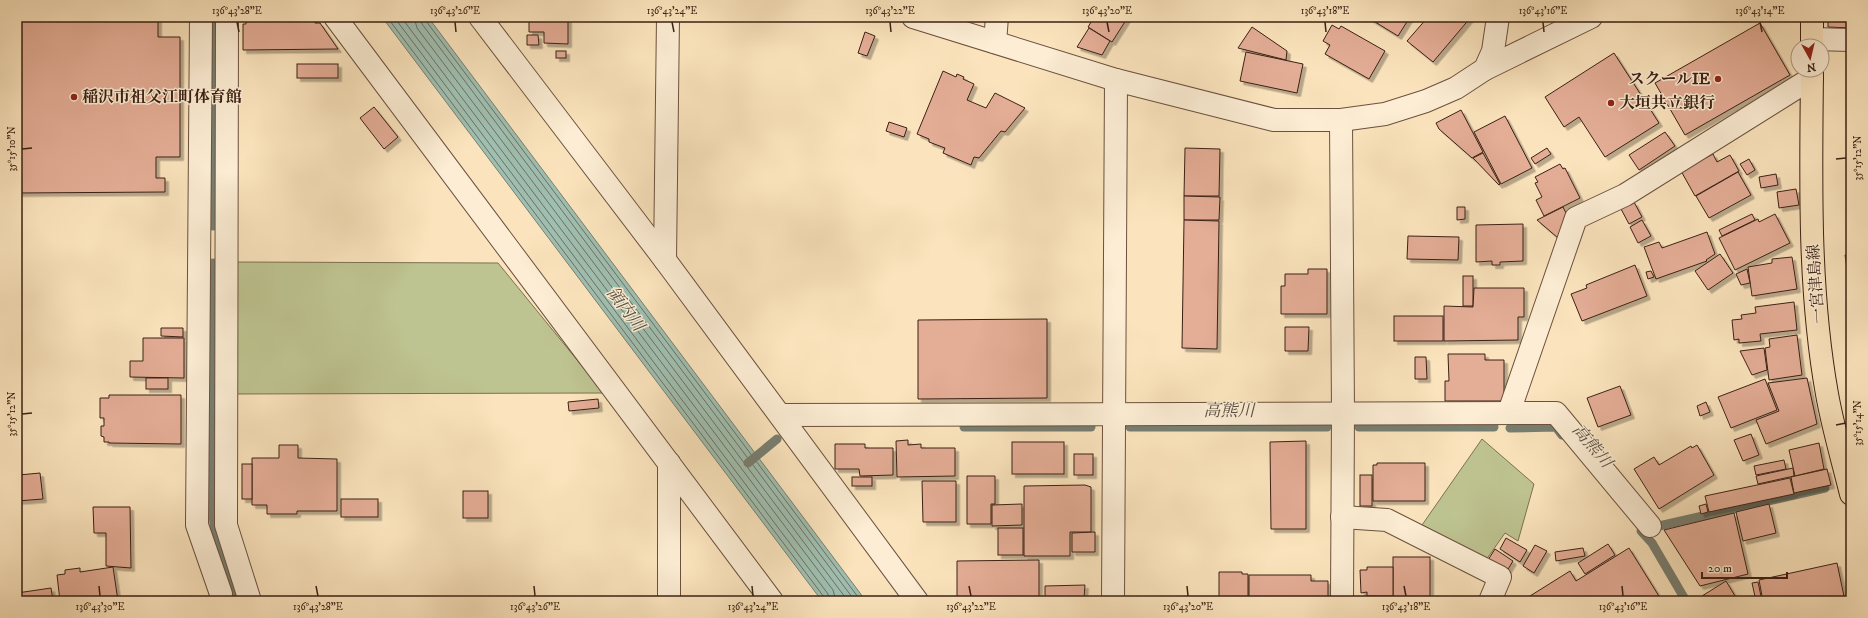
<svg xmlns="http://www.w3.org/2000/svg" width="1868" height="618" font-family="'IM FELL DW Pica','Noto Serif JP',serif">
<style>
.green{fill:#bec491;stroke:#7c7252}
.water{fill:#9fbfb1;stroke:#777f72}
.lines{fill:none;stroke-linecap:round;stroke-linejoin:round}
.shore{stroke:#6d7062;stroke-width:1}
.stream{stroke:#777f72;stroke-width:9}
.building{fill:#e4ad96;stroke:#3b2014;filter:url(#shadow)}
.minor-casing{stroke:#6b513e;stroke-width:24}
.major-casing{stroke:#3b2014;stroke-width:24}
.minor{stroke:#fcedd4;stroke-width:22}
.major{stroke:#fbe4bd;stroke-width:22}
.ticks{fill:none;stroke:#3b2014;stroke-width:1.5}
.poi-dot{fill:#8f2418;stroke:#fcedd4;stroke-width:1.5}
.labels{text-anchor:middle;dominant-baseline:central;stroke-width:3;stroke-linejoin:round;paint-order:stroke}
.poi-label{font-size:16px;font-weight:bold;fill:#3b2014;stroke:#fcedd4;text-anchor:start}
.street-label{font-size:16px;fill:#3b2014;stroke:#fcedd4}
.water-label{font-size:17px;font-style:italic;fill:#595043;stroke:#fcedd4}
.neatline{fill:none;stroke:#3b2014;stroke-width:1.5}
.ticks-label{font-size:10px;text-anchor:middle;fill:#3b2014}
</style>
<defs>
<filter id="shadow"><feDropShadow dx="3.5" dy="3.5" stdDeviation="0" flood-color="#0004"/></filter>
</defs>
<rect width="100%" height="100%" fill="#fbe4bd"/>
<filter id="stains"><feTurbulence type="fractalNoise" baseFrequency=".005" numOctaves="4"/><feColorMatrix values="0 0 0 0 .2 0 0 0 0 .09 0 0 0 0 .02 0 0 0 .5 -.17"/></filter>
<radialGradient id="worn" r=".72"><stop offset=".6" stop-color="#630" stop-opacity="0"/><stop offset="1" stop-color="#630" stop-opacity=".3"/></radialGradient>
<g class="green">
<path d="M235,262L498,263L604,393L234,394Z"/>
<path d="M1482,439L1534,484L1518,541L1505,533L1486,560L1422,525Z"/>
</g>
<path class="water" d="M382,17H428L866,601H822Z"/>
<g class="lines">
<g class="shore">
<path d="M387,17L824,597L825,601"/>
<path d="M394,17L828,594L830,601"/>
<path d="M401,17L833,590L836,601"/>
<path d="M414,17L417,28L848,601"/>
<path d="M420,17L422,24L855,601"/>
<path d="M425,17L426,21L861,601"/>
</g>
<g class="stream">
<path d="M213,226V17"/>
<path d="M213,263V513L215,535L229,578L235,601"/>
<path d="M964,427H1091"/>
<path d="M1130,427H1327"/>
<path d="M1359,427H1494"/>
<path d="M1510,428L1556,427L1562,435"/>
<path d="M748,463L777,439"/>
<path d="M1659,526L1825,488"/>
<path d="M1641,531L1652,543L1686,601"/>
</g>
</g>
<g class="building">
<path d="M17,17H158V37H180V157H156V178H165V192L17,193Z"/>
<path d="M246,17H315V23H320L338,49L243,50V24H246Z"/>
<path d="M529,17H568V44L544,43V32H529Z"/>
<path d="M1094,17H1128L1112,42L1088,27Z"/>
<path d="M1367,17H1410L1398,36Z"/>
<path d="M1428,17H1471L1433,62L1407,41Z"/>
<path d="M1828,17H1851V28L1828,27Z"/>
<path d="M1760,23L1790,75L1685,135L1655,83Z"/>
<path d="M1332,25L1339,29L1341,26L1385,51L1369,79L1325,54L1330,45L1323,41Z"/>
<path d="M1252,27L1287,51L1286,60L1238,48Z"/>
<path d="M1089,28L1110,41L1102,55L1077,47Z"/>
<path d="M865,32L875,36L867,56L858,53Z"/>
<path d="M527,35H538L539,45H527Z"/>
<rect x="556" y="51" width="10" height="7"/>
<path d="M1246,52L1303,64L1297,93L1240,81Z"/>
<path d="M1614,53L1659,123L1605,157L1579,117L1564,127L1545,97Z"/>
<rect x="297" y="64" width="41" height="14"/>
<path d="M943,71L956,77L957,74L964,77L963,79L974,84L967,100L986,108L995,93L1025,108L1005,132L1001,131L979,158L974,157L971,165L943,153L945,148L929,142V139L917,134Z"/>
<path d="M374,107L398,137L384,149L360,118Z"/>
<path d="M1461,110L1483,152L1472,158L1439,129L1436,123Z"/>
<path d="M1505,116L1532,168L1501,184L1474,132Z"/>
<path d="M889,122L907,128L904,137L886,131Z"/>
<path d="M1665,132L1675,146L1639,170L1629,155Z"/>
<path d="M1185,148L1220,149L1219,196H1184Z"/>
<path d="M1547,148L1551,154L1535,164L1531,158Z"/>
<path d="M1483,153L1500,184L1499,185L1473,158Z"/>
<path d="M1713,154L1717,162L1730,155L1739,171L1695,196L1681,171Z"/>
<path d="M1749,159L1755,170L1747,175L1740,164Z"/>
<path d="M1560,164L1563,169L1565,168L1580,198L1544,216L1536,200L1542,197L1535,183L1538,182L1535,177Z"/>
<path d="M1738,172L1751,195L1709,218L1696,196Z"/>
<path d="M1776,174L1778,185L1761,188L1759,177Z"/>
<path d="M1796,189L1799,205L1779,208L1777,192Z"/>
<path d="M1184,196L1220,197L1219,220H1184Z"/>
<path d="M1634,202L1642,217L1629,224L1621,209Z"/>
<path d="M1457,207H1465V219L1457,220Z"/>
<path d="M1563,207L1567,215L1558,238L1537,220Z"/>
<path d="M1752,214L1755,220L1722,236L1719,230Z"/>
<path d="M1775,214L1790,243L1735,270L1719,238L1758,219L1759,222Z"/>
<path d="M1184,220L1219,221L1217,349L1182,348Z"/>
<path d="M1642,220L1651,236L1638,243L1630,227Z"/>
<path d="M1523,224V261L1500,262V265H1492V261L1476,262V225Z"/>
<path d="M1707,232L1715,254L1706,260L1707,261L1656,279L1644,247L1659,242L1662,248Z"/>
<path d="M1408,236L1459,237L1458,260L1407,259Z"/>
<path d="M1720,254L1733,273L1708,290L1695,271Z"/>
<path d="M1851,254V274H1848L1845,255Z"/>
<path d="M1792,257L1797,289L1752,296L1748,267L1772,263V259Z"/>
<path d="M1635,265L1647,296L1582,321L1571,294L1587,288L1586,285Z"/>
<path d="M1308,269H1327V314H1281V286H1285V274H1308Z"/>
<path d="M1747,269L1750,283L1741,285L1736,274Z"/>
<path d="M1651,271L1654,277L1648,279L1646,272Z"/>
<rect x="1463" y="276" width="10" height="30"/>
<path d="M1474,288H1524V317H1518V340L1444,341V306L1473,307Z"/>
<path d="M1794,302L1797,330L1760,334L1761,341L1739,343V339L1734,340L1732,320L1742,319L1741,315L1756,313L1755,307Z"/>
<rect x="1394" y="316" width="49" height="25"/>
<path d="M1047,319V398L918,399V320Z"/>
<path d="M1285,327H1309L1308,351H1285Z"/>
<path d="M161,328H183V337L161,336Z"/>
<path d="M1797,335L1802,375L1769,380L1765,348L1770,347L1769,339Z"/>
<path d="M143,338H184V378L130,377V361H143Z"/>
<path d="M1764,348L1767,370L1752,375L1740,351Z"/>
<path d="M1448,354H1485V360H1504V401H1445V381H1449Z"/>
<path d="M1415,357H1426L1427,379H1415Z"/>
<rect x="146" y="378" width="22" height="11"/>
<path d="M1807,378L1817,424L1766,444L1756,420L1779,411L1768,383Z"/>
<path d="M1765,379L1777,410L1731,428L1718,397Z"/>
<path d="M1620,386L1631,415L1598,427L1587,398Z"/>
<path d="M109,395H181V444L109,443V442H104V437L101,436V426H104V418H100V398H109Z"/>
<path d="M598,399L599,408L569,411L568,402Z"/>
<path d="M1706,402L1710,412L1700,416L1697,406Z"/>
<path d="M1751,434L1759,455L1743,461L1734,440Z"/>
<path d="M908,440V445L921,444V448H955V476L897,477L896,441Z"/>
<path d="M1306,441V529H1271L1270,442Z"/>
<rect x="1012" y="442" width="52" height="32"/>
<path d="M1819,443L1824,469L1795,476L1789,450Z"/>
<path d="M835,444H865V448H893V475L860,476L859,469H835Z"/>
<path d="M279,445H298V458L337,459V511H297V514H267V505H252V458H279Z"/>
<path d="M1697,445L1714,475L1659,509L1634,469L1654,457L1659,465L1691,446L1692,448Z"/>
<rect x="1074" y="454" width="19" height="21"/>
<path d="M1784,460L1786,469L1756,475L1754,466Z"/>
<path d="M1377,463H1425V501H1373V465H1377Z"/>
<rect x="242" y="464" width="10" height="35"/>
<path d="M1793,468L1794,476L1758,484L1756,476Z"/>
<path d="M1827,469L1831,485L1794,493L1791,477Z"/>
<path d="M19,470V475L40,473L43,499L17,501V471Z"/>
<rect x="1360" y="475" width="12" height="31"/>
<path d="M967,476H995V504H991V524H967Z"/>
<rect x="852" y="477" width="20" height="9"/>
<path d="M1790,478L1794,494L1709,512L1705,496Z"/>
<path d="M922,481H956V522H923Z"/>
<path d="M1085,485L1091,487V532H1070V556H1024V486Z"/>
<rect x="463" y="491" width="25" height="27"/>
<rect x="341" y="499" width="37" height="18"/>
<path d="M1022,504V525L992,526V505Z"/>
<path d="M1706,504L1708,512L1701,514L1699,506Z"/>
<path d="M1769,504L1776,533L1743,541L1736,512Z"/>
<path d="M93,507H130L131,568L106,566V533H94Z"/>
<path d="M1734,513L1748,574L1700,586L1664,530Z"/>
<rect x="998" y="528" width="25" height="27"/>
<path d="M1095,532V552H1072V533Z"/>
<path d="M1506,538L1527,550L1520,562L1500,549Z"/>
<path d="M1608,544L1615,555L1585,574L1578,563Z"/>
<path d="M1535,545L1547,551L1534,573L1523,566Z"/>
<path d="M1583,548L1585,556L1556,561L1555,552Z"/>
<path d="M1629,548L1662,601H1522L1570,571L1576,581Z"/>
<path d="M1495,549L1513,561L1507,571L1488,560Z"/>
<rect x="1393" y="557" width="37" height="43"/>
<path d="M1039,560V598H957V561Z"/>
<path d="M1837,563L1845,601H1763L1759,580Z"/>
<path d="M113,567L118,601H60L57,575L65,574V570L80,568V572Z"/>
<path d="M1367,567H1393V596H1367V592L1361,593L1360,570H1367Z"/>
<path d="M1219,572H1242V574H1248V601H1219Z"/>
<path d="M1249,575H1311V581H1328V601H1249Z"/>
<path d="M1726,581L1738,601H1706L1702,596Z"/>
<path d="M1758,582L1762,601H1756L1752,583Z"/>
<path d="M1085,585L1084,598H1045V586Z"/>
<path d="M51,588L53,601H17V593Z"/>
<path d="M163,597H180V600L200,601H163Z"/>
</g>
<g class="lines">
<g class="minor-casing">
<g id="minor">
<path d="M201,17L197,525L221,594L220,601"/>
<path d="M227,17L226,525L250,601"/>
<path d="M335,17L772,601"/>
<path d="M480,17L665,260L917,601"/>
<path d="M913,17L1116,80L1274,120H1341L1385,114L1426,101L1456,88L1485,69L1493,51L1498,17"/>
<path d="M1812,39L1851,40"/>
<path d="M995,42L997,17"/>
<path d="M1485,69L1591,17"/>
<path d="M1341,120L1343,413L1342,601"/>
<path d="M665,260L668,17"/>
<path d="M1509,412L1576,218L1625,195L1812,78"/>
<path d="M780,415L1556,413L1650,526"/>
<path d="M1342,517L1387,520L1500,577L1490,601"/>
<path d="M669,601V463"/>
<path d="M1113,601L1116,80"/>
</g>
</g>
<g class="major-casing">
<g id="major">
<path d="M1812,17V46"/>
<path d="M1812,70C1811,178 1808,288 1827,394C1833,428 1843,461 1851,494"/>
</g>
</g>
<use href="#minor" class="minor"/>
<use href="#major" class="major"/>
</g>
<path class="ticks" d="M237,22L239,32M455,22L456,32M672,22L674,32M890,22L891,32M1107,22L1109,32M1325,22L1326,32M1543,22L1544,32M1760,22L1762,32M22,149L32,148M1836,159L1846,158M22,414L32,413M1836,425L1846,423M99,586L100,596M316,586L318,596M534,586L535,596M752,586L753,596M969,586L971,596M1187,586L1188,596M1404,586L1406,596M1622,586L1623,596"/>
<g class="poi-dot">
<circle cx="1718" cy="79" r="4"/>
<circle cx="74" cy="97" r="4"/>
<circle cx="1611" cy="103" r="4"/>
</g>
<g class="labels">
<g class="poi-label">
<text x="1710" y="79" text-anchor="end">スクールIE</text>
<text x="82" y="97">稲沢市祖父江町体育館</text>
<text x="1619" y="103">大垣共立銀行</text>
</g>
<g class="street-label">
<text transform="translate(1816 284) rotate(-94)">一宮津島線</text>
</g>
<g class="water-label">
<text transform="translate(625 309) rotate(53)">領内川</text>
<text x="1229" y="411">高熊川</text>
<text transform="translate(1592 446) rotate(50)">高熊川</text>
</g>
</g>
<rect width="1868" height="618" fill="none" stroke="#fbe4bd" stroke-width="44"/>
<g transform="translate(1810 58) rotate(172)"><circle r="19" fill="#fcedd4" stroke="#af9b87"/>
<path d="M0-3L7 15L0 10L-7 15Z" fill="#8f2418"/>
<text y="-6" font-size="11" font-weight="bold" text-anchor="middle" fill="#3b2014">N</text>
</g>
<path d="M1702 572v6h85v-6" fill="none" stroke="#3b2014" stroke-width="2"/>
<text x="1708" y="572" font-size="12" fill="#3b2014" stroke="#fcedd4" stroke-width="3" paint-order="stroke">20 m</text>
<rect x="22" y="22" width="1824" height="574" class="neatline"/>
<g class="ticks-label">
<text x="237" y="14">136°43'28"E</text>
<text x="455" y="14">136°43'26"E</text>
<text x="672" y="14">136°43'24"E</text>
<text x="890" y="14">136°43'22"E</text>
<text x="1107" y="14">136°43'20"E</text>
<text x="1325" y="14">136°43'18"E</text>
<text x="1543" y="14">136°43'16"E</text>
<text x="1760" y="14">136°43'14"E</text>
<text transform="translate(11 149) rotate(-90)" y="4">35°15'10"N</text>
<text transform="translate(1857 158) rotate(-90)" y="4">35°15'12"N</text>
<text transform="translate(11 414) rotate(-90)" y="4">35°15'12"N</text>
<text transform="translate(1857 423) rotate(-90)" y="4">35°15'14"N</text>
<text x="100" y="610">136°43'30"E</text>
<text x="318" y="610">136°43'28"E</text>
<text x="535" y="610">136°43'26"E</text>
<text x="753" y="610">136°43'24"E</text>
<text x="971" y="610">136°43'22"E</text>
<text x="1188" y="610">136°43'20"E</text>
<text x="1406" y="610">136°43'18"E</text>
<text x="1623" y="610">136°43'16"E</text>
</g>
<rect width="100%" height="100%" filter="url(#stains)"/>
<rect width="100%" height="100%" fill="url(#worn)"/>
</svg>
